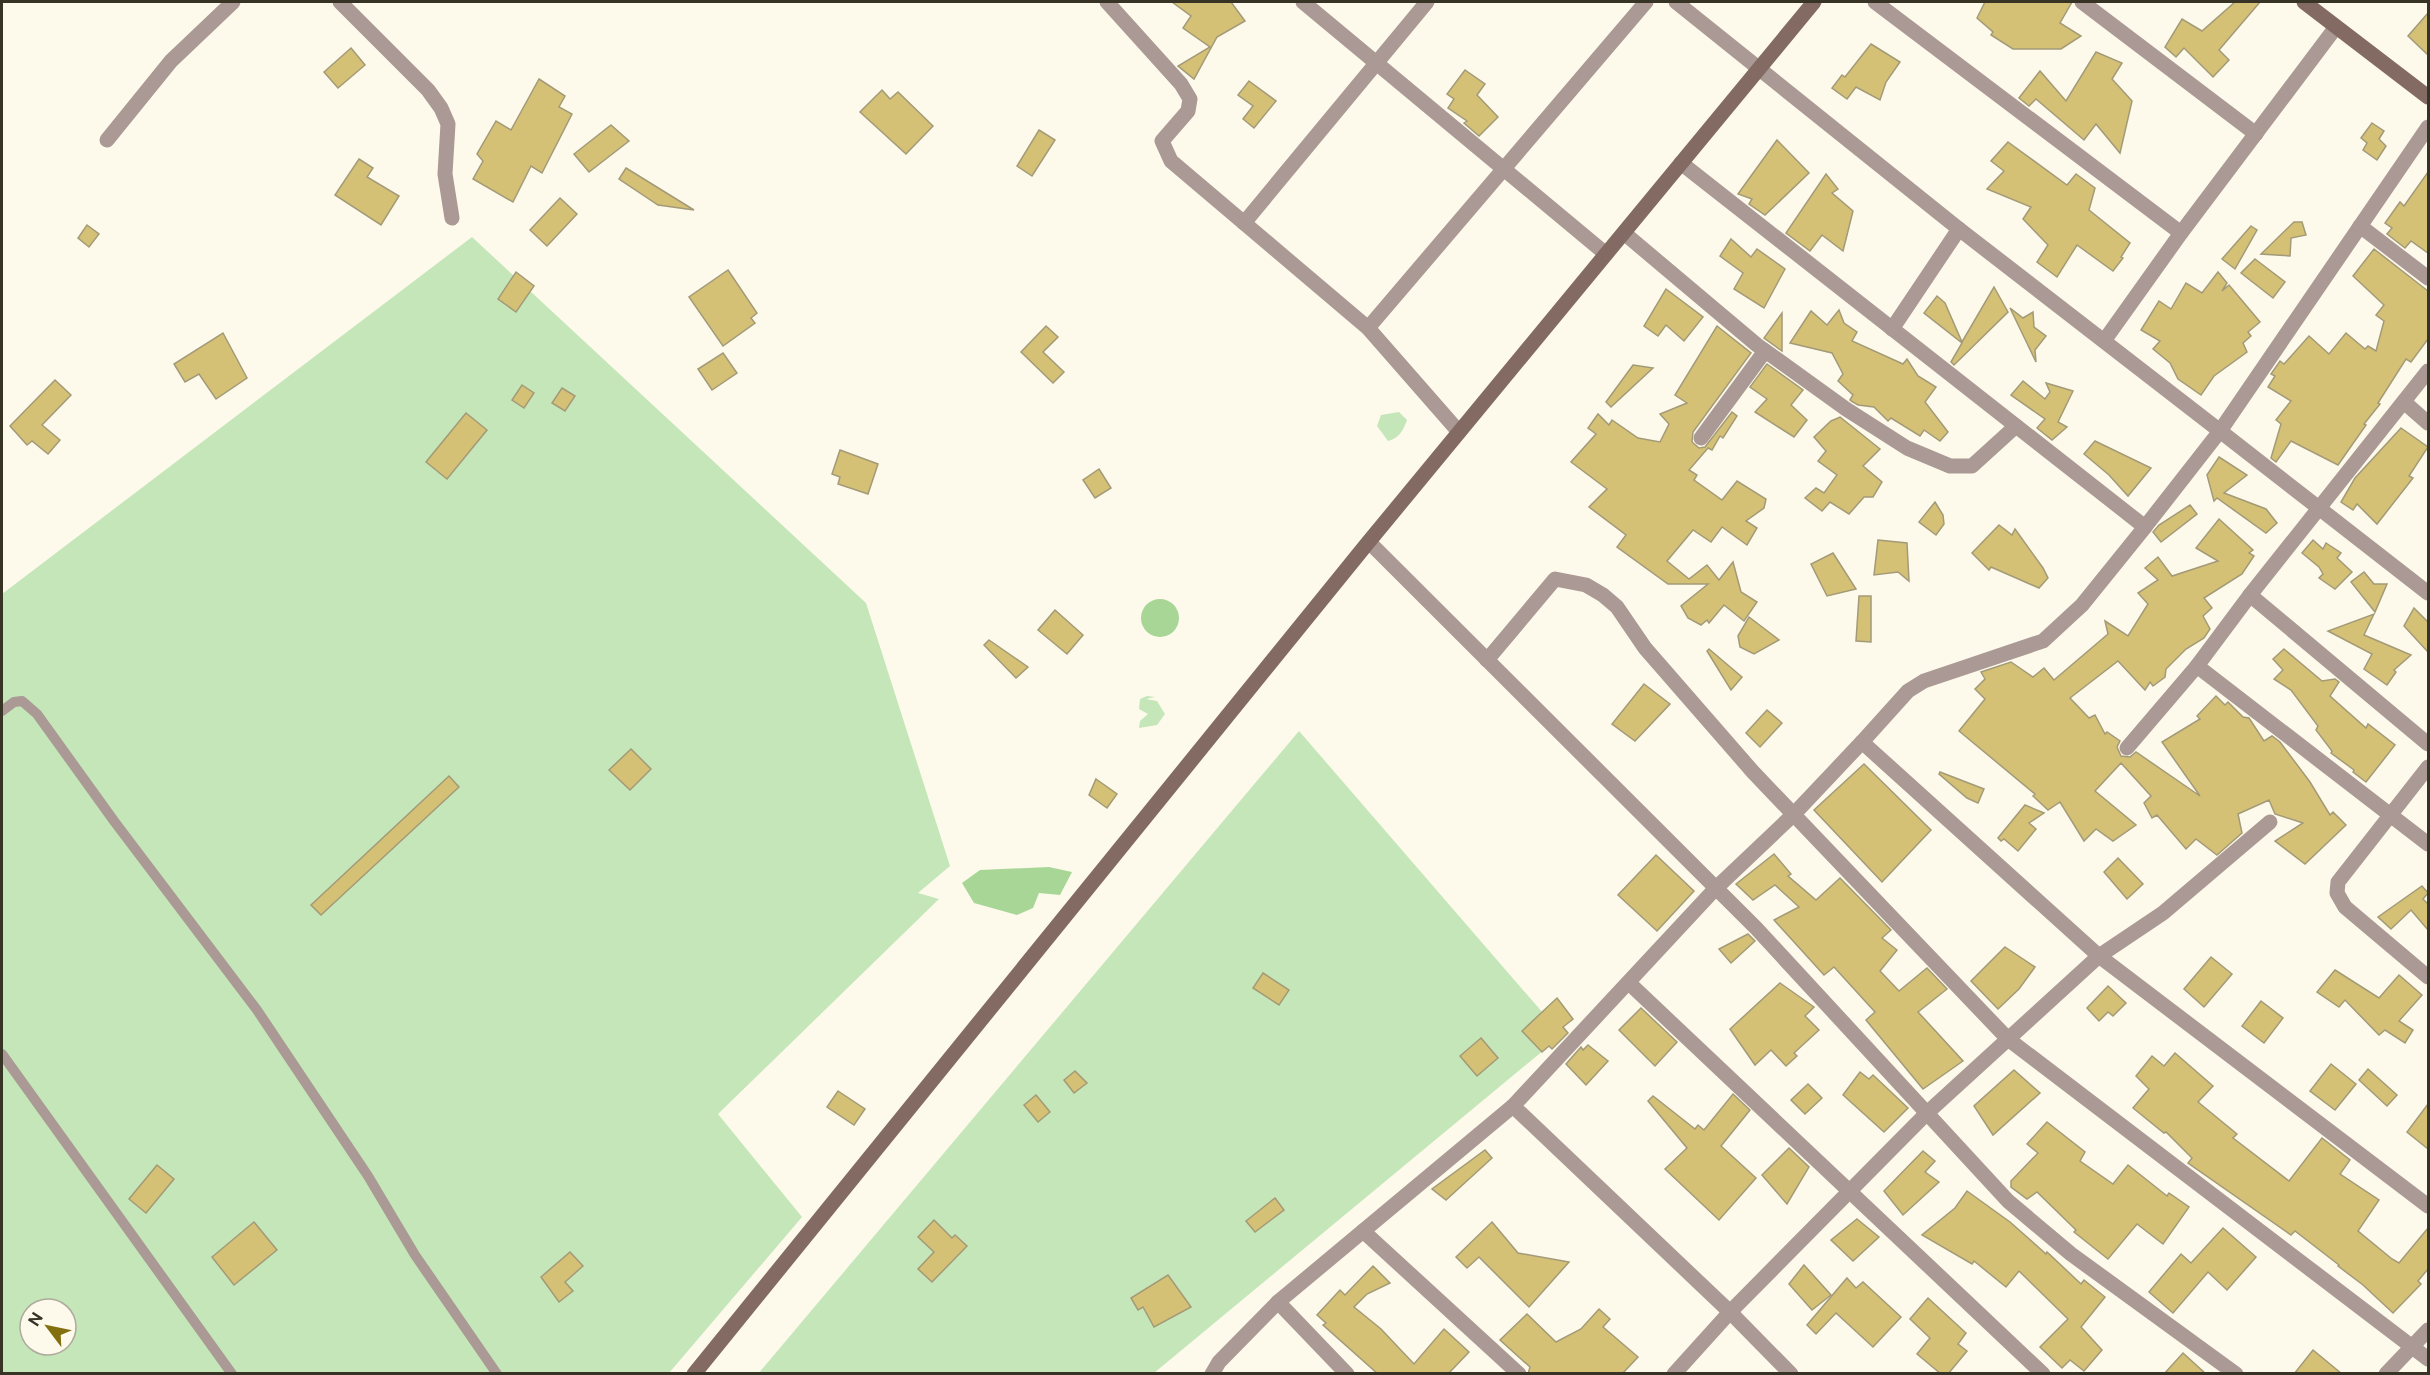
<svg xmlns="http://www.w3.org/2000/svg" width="2430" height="1375" font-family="'Public Sans',sans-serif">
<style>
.green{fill:#c5e6b9;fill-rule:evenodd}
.forest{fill:#a8d697}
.building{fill:#d5c175;stroke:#a39a78;stroke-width:1.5}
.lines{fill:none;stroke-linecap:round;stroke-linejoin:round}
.lane{stroke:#aa9994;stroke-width:10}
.street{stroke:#aa9994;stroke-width:15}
.secondary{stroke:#836b64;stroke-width:15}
</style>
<rect width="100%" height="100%" fill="#fdfaeb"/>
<g class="green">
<path d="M472,237L866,603L950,866L918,893L939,899L718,1114L802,1217L669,1373L2,1374V594ZM30,1309H66V1345H30Z"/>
<path d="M1399,412L1407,420C1403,431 1399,438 1388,441L1377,426L1381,415Z"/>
<path d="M1147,696L1155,697L1146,699L1157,701L1165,714L1157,725L1139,728L1140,721L1148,714L1139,709L1140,699Z"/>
<path d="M1299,731L1562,1035L1154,1373L758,1374Z"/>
</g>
<g class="forest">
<circle cx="1160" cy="618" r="19"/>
<path d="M1049,867L1072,872L1060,895L1039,893L1033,908L1017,915L974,903L962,883L980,870Z"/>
</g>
<g class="building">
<path d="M1172,2H1231L1245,21L1217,37L1194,79L1178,66L1210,47L1183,28L1191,16Z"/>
<path d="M1985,2H2072L2060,23L2081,36L2061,49H2013L1991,35L1993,32L1977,18Z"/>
<path d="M2235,2H2260L2219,50L2229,60L2213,77L2184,48L2176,57L2165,47L2182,19L2202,31Z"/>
<path d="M2428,13V55L2408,36Z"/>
<path d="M1871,44L1900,62L1886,82L1880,100L1856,87L1847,99L1832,88L1842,75L1845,77Z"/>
<path d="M351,48L365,65L338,88L324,72Z"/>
<path d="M2096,52L2122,63L2112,79L2132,101L2120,153L2096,124L2084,140L2036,99L2029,106L2019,98L2040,71L2066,101Z"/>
<path d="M1465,70L1485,84L1477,95L1498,117L1479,136L1464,123L1467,121L1448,108L1454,99L1447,94Z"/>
<path d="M539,79L565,96L559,107L572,114L542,173L531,166L513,202L473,179L483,161L477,154L496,121L511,130Z"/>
<path d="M1249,81L1276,101L1254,128L1243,119L1253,106L1238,95Z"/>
<path d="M882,90L890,99L898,92L933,126L906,154L860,112Z"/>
<path d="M2372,123L2384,131L2379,139L2386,146L2377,160L2363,150L2367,143L2361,138Z"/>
<path d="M611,125L629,141L589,172L574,154Z"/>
<path d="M1039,130L1055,140L1032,176L1017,166Z"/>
<path d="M1777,140L1809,173L1765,215L1749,204L1752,199L1738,194Z"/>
<path d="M2008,142L2067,185L2076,174L2095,188L2089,210L2130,243L2121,257L2123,258L2113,271L2077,245L2057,277L2037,262L2048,245L2023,219L2031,207L1987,189L2004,171L1991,161Z"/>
<path d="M359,159L373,168L367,177L399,196L381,225L335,195Z"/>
<path d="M626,168L694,210L658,205L619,179Z"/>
<path d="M2428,172V253L2411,241L2405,248L2387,234L2392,228L2385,223L2400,202L2404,206Z"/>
<path d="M1826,174L1838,189L1832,193L1853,211L1843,251L1822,235L1810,251L1786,233Z"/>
<path d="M560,198L577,214L547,246L530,230Z"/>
<path d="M2294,222H2302L2306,235L2291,238L2290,256L2261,254Z"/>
<path d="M87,225L99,234L89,247L78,238Z"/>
<path d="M2251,226L2257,230L2235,269L2222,259Z"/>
<path d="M1731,239L1751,257L1757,249L1785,269L1764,308L1734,289L1743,273L1720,256Z"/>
<path d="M2374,249L2428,291V339L2411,362L2406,359L2378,403L2380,404L2364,424L2366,425L2338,465L2291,441L2276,462L2271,458L2281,424L2276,420L2291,401L2268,387L2275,376L2271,374L2280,361L2284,364L2309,336L2329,354L2346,333L2365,349L2368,346L2376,351L2384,321L2376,315L2384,305L2353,276Z"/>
<path d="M2255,259L2285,282L2273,298L2241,273Z"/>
<path d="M728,270L757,313L751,318L755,323L723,346L689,297Z"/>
<path d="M516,272L534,286L516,312L498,299Z"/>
<path d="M2218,272L2227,283L2222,291L2229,285L2260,322L2248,332L2251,336L2243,343L2247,352L2214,376L2201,395L2178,379L2170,363L2153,349L2160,341L2141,330L2159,301L2171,309L2186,283L2202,293Z"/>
<path d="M1994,287L2008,312L1954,365L1951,362L1962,343L1924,313L1937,296L1945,303L1962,342Z"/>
<path d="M1666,289L1703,317L1684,341L1666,325L1658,336L1644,326Z"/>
<path d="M2010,308L2023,318L2033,312L2034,327L2046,336L2035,350L2036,362Z"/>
<path d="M1839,310L1844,323L1857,332L1852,341L1903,364L1907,359L1918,376L1936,387L1925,402L1948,432L1940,441L1924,430L1920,436L1891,418L1888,421L1874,407L1858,405L1851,401L1850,400L1853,395L1838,381L1843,374L1832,353L1790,343L1811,311L1827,325Z"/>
<path d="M1782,313V351L1764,338Z"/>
<path d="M1046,326L1058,337L1043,352L1064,372L1053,383L1021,352Z"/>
<path d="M1717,326L1751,353L1693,432L1692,442L1699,448L1705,447L1732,412L1737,416L1723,438L1720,436L1712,450L1708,448L1689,470L1697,475L1694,480L1722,500L1737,481L1766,499L1764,508L1746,521L1757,528L1747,545L1722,527L1711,542L1693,530L1667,561L1689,579L1707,565L1719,580L1733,562L1741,592L1757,602L1744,621L1724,605L1709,623L1707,620L1701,625L1688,618L1681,606L1708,584H1668L1617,547L1626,535L1589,507L1607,489L1571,462L1596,434L1588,428L1598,414L1609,425L1612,420L1638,438L1660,442L1669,424L1660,414L1687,403L1675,395Z"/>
<path d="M223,333L247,378L216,399L199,374L185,382L174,364Z"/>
<path d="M723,353L737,373L712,390L698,369Z"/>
<path d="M1767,364L1803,390L1791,405L1807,420L1794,437L1755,412L1767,399L1750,387Z"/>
<path d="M1633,365L1653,368L1611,407L1606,402Z"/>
<path d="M55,380L71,395L42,425L60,440L48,454L32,441L27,445L10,426Z"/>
<path d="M2023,381L2045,399L2050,392L2046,383L2073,391L2058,422L2067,427L2052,440L2037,428L2045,419L2011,395Z"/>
<path d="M522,385L534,393L524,408L512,400Z"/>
<path d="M562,388L575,396L565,411L552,403Z"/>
<path d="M466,413L487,430L447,479L426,462Z"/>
<path d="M1840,417L1880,449L1863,466L1882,482L1873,497H1864L1849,514L1830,502L1822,511L1805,498L1816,488L1824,493L1837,475L1818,461L1826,451L1814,437L1831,421Z"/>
<path d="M2401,428L2428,447L2409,476L2413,478L2377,524L2357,504L2353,510L2341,502L2355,478Z"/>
<path d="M2095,441L2151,468L2128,496L2109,475L2084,454Z"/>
<path d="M840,450L878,464L868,494L838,484L840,477L832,474Z"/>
<path d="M2219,457L2247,475L2224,493L2266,509L2277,523L2266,533L2217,498L2214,501L2207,475Z"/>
<path d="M1099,469L1111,488L1095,498L1083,480Z"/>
<path d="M1935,502L1943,515L1944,524L1936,535L1919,522Z"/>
<path d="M2190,505L2197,514L2161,542L2153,532L2159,525Z"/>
<path d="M2219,519L2253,550L2249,553L2254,556L2242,574L2204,598L2212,608L2203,616L2210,629L2204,638L2186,649L2166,669L2165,677L2153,686L2150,682L2145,690L2118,661L2070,698L2089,718L2095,715L2105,734L2107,732L2120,741L2117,747L2121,756L2130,757L2136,752L2200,796L2162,742L2200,719L2197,716L2216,696L2225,705L2228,702L2243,717L2249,718L2264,741L2272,736L2280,742L2310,782L2330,815L2333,812L2346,825L2305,864L2275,841L2303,823L2275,814L2269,800L2238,814L2242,833L2217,855L2196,839L2186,849L2157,815L2152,818L2144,803L2151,796L2121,763L2095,791L2136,825L2113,841L2096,829L2084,841L2060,802L2048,810L2033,796L2035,794L1959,731L1985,699L1975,689L1985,679L1981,672L2011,662L2033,677L2044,668L2054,680L2108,634L2105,621L2128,636L2148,604L2138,593L2158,580L2145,568L2158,557L2172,576L2218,561L2196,548Z"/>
<path d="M1999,525L2012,535L2015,529L2043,568L2048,578L2039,588L1991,567L1989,570L1972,553Z"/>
<path d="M1878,540L1907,543L1909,581L1898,572L1874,575Z"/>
<path d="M2313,540L2323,549L2326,543L2341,553L2337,558L2352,572L2335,589L2319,578L2323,574L2319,567L2302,553Z"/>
<path d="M1833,553L1856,589L1827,596L1811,564Z"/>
<path d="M2364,572L2374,584H2387L2375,612L2351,582Z"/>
<path d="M1859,596H1871V642L1856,641Z"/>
<path d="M2414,608L2428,622V652L2404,626Z"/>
<path d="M1055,610L1083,635L1067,654L1038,630Z"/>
<path d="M2374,614L2364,635L2411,655L2394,670L2396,672L2387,685L2364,669L2372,654L2328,631Z"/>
<path d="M1749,617L1779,640L1754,654L1740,647L1738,636Z"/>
<path d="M989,640L1028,667L1016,678L984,645Z"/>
<path d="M1709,649L1742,677L1731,690L1707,651Z"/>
<path d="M2284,649L2322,681L2335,679L2339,682L2330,696L2366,728L2368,724L2395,745L2366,782L2353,772L2354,770L2331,753L2332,751L2316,730L2318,726L2291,690L2274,679L2283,670L2273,659Z"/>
<path d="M1644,684L1670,704L1635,741L1612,724Z"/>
<path d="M1767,710L1782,723L1760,747L1746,733Z"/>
<path d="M631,749L651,769L630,790L609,770Z"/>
<path d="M1864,764L1931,830L1882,882L1814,810Z"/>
<path d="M1940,772L1984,789L1978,803L1967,798L1939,774Z"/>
<path d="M449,776L459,787L321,915L311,905Z"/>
<path d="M1096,779L1117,794L1107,808L1089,795Z"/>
<path d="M2025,805L2044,813L2029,823L2036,829L2018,851L2004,839L2001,841L1998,838Z"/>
<path d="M1774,854L1791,874L1788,876L1816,900L1840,878L1891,930L1882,938L1897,950L1880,971L1899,991L1927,968L1947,989L1918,1012L1963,1061L1923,1089L1866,1020L1875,1012L1834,967L1824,975L1774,920L1799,907L1775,885L1753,900L1736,884Z"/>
<path d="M1656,855L1694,891L1657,931L1618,895Z"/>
<path d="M2118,858L2143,884L2127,899L2104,872Z"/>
<path d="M2422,886L2428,893L2423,899L2428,904V930L2411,910L2391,929L2378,917Z"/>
<path d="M1748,934L1755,941L1731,963L1719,949Z"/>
<path d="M2005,947L2035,967L2019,989L1998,1009L1971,981Z"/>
<path d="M2211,957L2232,974L2204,1007L2184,989Z"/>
<path d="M2335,970L2379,998L2399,975L2422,995L2399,1021L2413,1030L2405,1043L2385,1030L2379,1035L2345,1000L2339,1007L2317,992Z"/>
<path d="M1263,973L1289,990L1279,1005L1253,988Z"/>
<path d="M1780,983L1814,1007L1805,1016L1819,1030L1794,1053L1797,1056L1786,1066L1771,1050L1755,1065L1730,1029Z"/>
<path d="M2108,986L2126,1003L2113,1016L2108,1012L2099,1021L2087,1008Z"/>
<path d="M1557,998L1573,1019L1563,1027L1568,1033L1552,1049L1549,1046L1542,1052L1522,1031Z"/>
<path d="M2261,1001L2283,1018L2264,1043L2242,1026Z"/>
<path d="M1641,1008L1677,1042L1655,1066L1619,1030Z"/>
<path d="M1481,1038L1498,1058L1477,1076L1460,1056Z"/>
<path d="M1588,1045L1608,1061L1586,1085L1566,1064L1581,1047L1583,1050Z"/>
<path d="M2175,1053L2213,1086L2198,1102L2237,1134L2233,1138L2289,1181L2322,1138L2350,1160L2340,1174L2379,1200L2358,1231L2392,1259L2399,1263L2428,1228V1269L2418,1281L2421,1284L2393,1313L2363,1285L2338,1266L2339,1265L2295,1231L2291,1235L2188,1163L2192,1158L2166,1132L2164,1133L2133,1108L2149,1089L2136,1076L2152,1056L2164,1066Z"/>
<path d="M2331,1064L2356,1084L2335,1110L2310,1091Z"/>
<path d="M2368,1069L2397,1095L2387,1106L2359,1080Z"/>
<path d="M2014,1070L2040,1093L1993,1135L1974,1106Z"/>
<path d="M1075,1071L1087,1083L1074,1093L1064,1080Z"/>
<path d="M1860,1072L1869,1079L1873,1075L1908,1108L1884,1132L1843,1095Z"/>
<path d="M1808,1084L1822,1098L1805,1114L1791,1100Z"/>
<path d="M838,1091L865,1109L854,1125L827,1107Z"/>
<path d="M1733,1094L1750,1110L1721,1146L1756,1178L1719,1220L1665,1169L1687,1148L1648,1101L1653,1096L1695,1129L1698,1125L1704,1130Z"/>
<path d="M1036,1095L1050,1112L1038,1122L1024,1105Z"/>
<path d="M2428,1104V1149L2407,1132Z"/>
<path d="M2047,1122L2085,1152L2080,1161L2113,1184L2128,1165L2167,1196L2169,1193L2189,1207L2163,1244L2137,1224L2108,1259L2074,1232L2076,1230L2037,1192L2027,1199L2011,1187V1181L2038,1153L2027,1144Z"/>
<path d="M1789,1148L1809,1167L1787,1204L1762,1175Z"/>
<path d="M1485,1150L1492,1158L1446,1200L1432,1189Z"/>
<path d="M1923,1151L1935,1161L1925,1172L1939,1182L1903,1215L1884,1191Z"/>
<path d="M157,1165L174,1179L146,1213L129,1199Z"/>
<path d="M1967,1191L2010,1222L2046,1254L2047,1252L2081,1284L2084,1280L2105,1297L2081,1327L2102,1350L2084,1371L2070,1360L2062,1368L2040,1347L2068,1319L2019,1271L2006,1287L1974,1261L1972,1264L1922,1235L1955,1208Z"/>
<path d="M1275,1198L1284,1210L1255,1232L1246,1221Z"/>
<path d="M1857,1219L1879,1237L1853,1261L1831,1240Z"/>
<path d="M934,1220L952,1238L955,1235L967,1246L932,1282L918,1269L934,1252L918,1237Z"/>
<path d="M254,1222L277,1250L234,1285L212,1257Z"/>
<path d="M1492,1222L1518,1253L1569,1262L1529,1307L1479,1257L1467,1268L1456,1257Z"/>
<path d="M2223,1228L2256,1257L2227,1290L2208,1272L2173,1313L2149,1292L2181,1254L2191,1263Z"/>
<path d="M570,1252L583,1266L565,1282L573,1291L559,1302L541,1277Z"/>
<path d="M1804,1265L1831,1295L1812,1310L1789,1284Z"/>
<path d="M1373,1266L1390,1283L1367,1294L1354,1307L1381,1329L1414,1364L1444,1329L1469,1352L1448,1374H1378L1323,1325L1326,1323L1317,1315L1340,1290L1345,1295Z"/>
<path d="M1168,1275L1191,1307L1154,1327L1143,1307L1138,1310L1131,1298Z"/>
<path d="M1847,1278L1856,1288L1863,1282L1901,1317L1873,1347L1836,1313L1816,1334L1807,1325Z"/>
<path d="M1928,1298L1966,1333L1958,1344L1967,1351L1948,1374H1941L1917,1354L1930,1338L1910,1319Z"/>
<path d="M1599,1309L1610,1319L1603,1327L1638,1357L1622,1374H1528L1530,1367L1500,1340L1527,1314L1556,1342L1581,1329Z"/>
<path d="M2313,1350L2342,1374H2294Z"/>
<path d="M2183,1353L2206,1374H2164Z"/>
</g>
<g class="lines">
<g class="lane">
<path d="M2,711L14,702L22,701L37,714L114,821L257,1010L368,1176L415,1255L497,1374"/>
<path d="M2,1054L232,1374"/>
</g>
<g class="street">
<path d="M340,2L428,90L441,108L448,124L445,174L452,218"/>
<path d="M1107,2L1181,84L1190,99L1188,111L1162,141L1171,161L1368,328L1459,432"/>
<path d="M1303,2L1606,254"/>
<path d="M1676,2L1959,229L2220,431L2145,527L1681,163"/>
<path d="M1875,2L2181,233L2336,27"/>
<path d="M2082,2L2256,134"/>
<path d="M2428,127L2220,431L2428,593"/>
<path d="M107,140L171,61L233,2"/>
<path d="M1244,223L1427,2"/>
<path d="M2360,226L2428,278"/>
<path d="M1624,233L1757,345L1846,409L1907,448L1950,466H1972L2016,426"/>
<path d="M1368,328L1646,2"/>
<path d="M1892,329L1959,229"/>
<path d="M2104,341L2181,233"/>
<path d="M2428,371L2250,595L2428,744"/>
<path d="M2404,402L2428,423"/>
<path d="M1701,438L1765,351"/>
<path d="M1369,542L1756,928L2008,1201L2071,1254L2236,1374"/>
<path d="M2250,595L2197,666L2428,844"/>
<path d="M1487,660L1555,579L1586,585L1603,595L1617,607L1645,648L1753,772L2008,1039L2428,1359"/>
<path d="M1862,742L1908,691L1924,681L2043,641L2082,605L2145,527"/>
<path d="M2127,748L2197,666"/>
<path d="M2428,767L2338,882L2337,893L2345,907L2428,977"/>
<path d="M1629,983L2043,1374"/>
<path d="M1513,1106L1730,1312L1791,1374"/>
<path d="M1363,1231L1519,1374"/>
<path d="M1278,1302L1347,1374"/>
<path d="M1212,1374L1219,1362L1278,1302L1513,1106L1715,889L1794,814L1862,742L2099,956L2428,1206"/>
<path d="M1674,1374L1730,1312L1927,1113L2099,956L2163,913L2270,822"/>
<path d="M2386,1374L2428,1330"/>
</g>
<g class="secondary">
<path d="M2304,2L2428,97"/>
<path d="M694,1374L1366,545L1814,2"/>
</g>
</g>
<rect width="2430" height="1375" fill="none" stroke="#373325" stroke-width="6"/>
<g transform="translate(48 1327) rotate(302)"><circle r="28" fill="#fdfaeb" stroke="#aeaa9c" stroke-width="1.5"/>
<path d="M0-4.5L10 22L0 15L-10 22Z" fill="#826f0d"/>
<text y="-9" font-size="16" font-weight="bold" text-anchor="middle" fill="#373325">N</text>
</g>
</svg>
